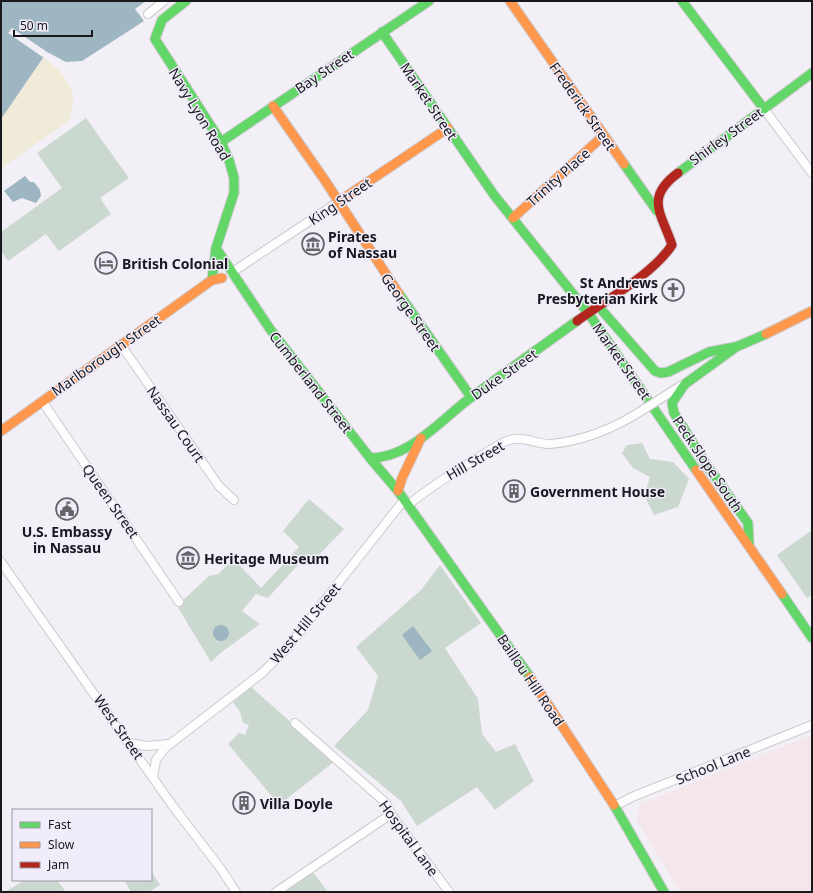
<svg xmlns="http://www.w3.org/2000/svg" width="813" height="893" font-family="'Noto Sans',sans-serif">
<style>
.education{fill:#f5e6ec}
.green{fill:#cad8d0}
.sand{fill:#f0ead8}
.water{fill:#9db6c2}
.pier{fill:#f2f0f6}
.lines{fill:none;stroke-linecap:round;stroke-linejoin:round}
.street-casing{stroke:#cccacf;stroke-width:10}
.fast-casing{stroke:#cccacf;stroke-width:11}
.slow-casing{stroke:#cccacf;stroke-width:11}
.jam-casing{stroke:#cccacf;stroke-width:11}
.street{stroke:#fdfdfe;stroke-width:8}
.fast{stroke:#63d668;stroke-width:9}
.slow{stroke:#ff974d;stroke-width:9}
.jam{stroke:#b3261e;stroke-width:9}
.street-bridge-casing{stroke:#cccacf;stroke-width:10;stroke-linecap:butt}
.street-bridge{stroke:#fdfdfe;stroke-width:8}
.labels{text-anchor:middle;dominant-baseline:central;stroke-width:3;stroke-linejoin:round;paint-order:stroke}
.street-label{font-size:14px;fill:#19181d;stroke:#f1ecfa}
.poi-label{font-size:14px;font-weight:bold;fill:#19181d;stroke:#f1ecfa;text-anchor:start}
</style>
<rect width="100%" height="100%" fill="#f2f0f6"/>
<path class="education" d="M812,735V892H680L636,819L640,804Z"/>
<g class="green">
<path d="M86,118L129,178L100,198L111,214L59,251L46,234L8,261L1,251V232L62,188L37,153Z"/>
<path d="M642,443L650,459L673,462L689,479L678,507L654,515L644,495L650,477L633,468L622,453L627,445Z"/>
<path d="M309,499L344,529L312,562L305,557L268,598L256,594L242,611L260,624L223,651L211,662L177,606L209,576L218,574L234,559L261,588L299,547L283,531Z"/>
<path d="M812,530V595L807,598L777,555Z"/>
<path d="M440,565L481,623L445,648L478,699L482,734L496,752L515,744L534,781L495,810L477,787L417,826L401,801L334,746L368,710L378,676L356,647L421,590Z"/>
<path d="M251,687L335,761L279,805L228,744L239,733L245,735L249,725L243,723L240,712L233,702Z"/>
<path d="M151,871L160,885L149,892H131L124,880H151Z"/>
<path d="M312,871L328,892H280Z"/>
<path d="M25,880H57L66,892H5Z"/>
</g>
<path class="sand" d="M36,52C61,69 82,88 69,121L1,168V110Z"/>
<g class="water">
<path d="M1,1H146L135,9L144,21L82,61L66,62L47,52L1,119Z"/>
<path d="M25,176L30,182H34L40,190L41,196L36,203L22,198L13,202L4,191Z"/>
<circle cx="221" cy="633" r="8"/>
<path d="M413,626L432,651L420,660L402,635Z"/>
</g>
<path class="pier" d="M12,28L47,52L44,58L8,33Z"/>
<g class="lines">
<g class="street-casing">
<g id="street">
<path d="M148,14L164,1"/>
<path d="M764,109L812,173"/>
<path d="M231,273L338,202"/>
<path d="M121,345L219,486L234,500"/>
<path d="M660,399L682,385"/>
<path d="M42,401L179,602"/>
<path d="M408,505C432,486 457,470 484,454C493,449 503,440 514,439C526,437 539,445 550,444C585,441 617,427 646,408"/>
<path d="M1,562L172,805L221,869L236,892"/>
<path d="M295,723L386,803L391,814L449,892"/>
<path d="M130,743L146,746L169,744"/>
<path d="M153,777L156,760L165,748L262,673L287,648L404,500"/>
<path d="M615,806L632,797L812,725"/>
<path d="M276,892L391,814"/>
</g>
</g>
<g class="fast-casing">
<g id="fast">
<path d="M186,1L162,20L155,39L221,142"/>
<path d="M682,1L764,109"/>
<path d="M382,32L494,195L589,314L696,470"/>
<path d="M624,164L657,211"/>
<path d="M678,173L812,73"/>
<path d="M216,248L270,329L370,458C411,458 442,418 473,396C507,371 542,346 577,321"/>
<path d="M212,280L216,248L234,193V178L229,160L221,142L429,1"/>
<path d="M399,294L471,397"/>
<path d="M599,307L655,371L661,373L668,372L709,352L735,347"/>
<path d="M370,458L398,491L530,677"/>
<path d="M749,544L748,523L706,464L674,413L672,403L685,384L736,347L766,334"/>
<path d="M782,594L812,638"/>
<path d="M614,805L664,892"/>
</g>
</g>
<g class="slow-casing">
<g id="slow">
<path d="M510,1L624,164"/>
<path d="M273,106L324,179L399,294"/>
<path d="M338,202L448,128"/>
<path d="M513,218L603,136"/>
<path d="M766,334L812,311"/>
<path d="M1,431L212,280L222,278"/>
<path d="M696,470L782,594"/>
<path d="M398,491L402,478L421,438"/>
<path d="M530,677L614,805"/>
</g>
</g>
<g class="jam-casing">
<path id="jam" d="M577,321C606,300 653,274 672,245C662,214 644,198 678,173"/>
</g>
<use href="#street" class="street"/>
<use href="#fast" class="fast"/>
<use href="#slow" class="slow"/>
<use href="#jam" class="jam"/>
<g class="street-bridge-casing">
<path id="street-bridge" d="M646,408L660,399"/>
</g>
<use href="#street-bridge" class="street-bridge"/>
</g>
<defs>
<g id="museum-ring" transform="scale(1.15)"><circle r="9.5" fill="#f1ecfa" stroke="#656469" stroke-width="1.5"/><path d="M0-6L6-3V-2H-6V-3ZM-5-1h2V3h-2ZM-1-1h2V3h-2ZM3-1h2V3H3ZM-6 4H6V6H-6Z" fill="#656469"/></g>
<g id="hotel-ring" transform="scale(1.15)"><circle r="9.5" fill="#f1ecfa" stroke="#656469" stroke-width="1.5"/><path d="M-6-4.5h1.5V1H6V5H4.5V3h-9V5H-6ZM-4 0a1.8 1.8 0 1 1 3.6 0ZM.5 0V-2.5h3Q6-2.5 6 0Z" fill="#656469"/></g>
<g id="church-ring" transform="scale(1.15)"><circle r="9.5" fill="#f1ecfa" stroke="#656469" stroke-width="1.5"/><path d="M-1.2-6h2.4v3.5h3.3v2.4h-3.3V6h-2.4V-.1h-3.3v-2.4h3.3Z" fill="#656469"/></g>
<g id="building-ring" transform="scale(1.15)"><circle r="9.5" fill="#f1ecfa" stroke="#656469" stroke-width="1.5"/><path d="M-4-6H4V6H1V3H-1V6H-4ZM-2.5-4.3h1.7v1.8h-1.7ZM.8-4.3h1.7v1.8H.8ZM-2.5-1h1.7V.8h-1.7ZM.8-1h1.7V.8H.8Z" fill="#656469"/></g>
<g id="civic-ring" transform="scale(1.15)"><circle r="9.5" fill="#f1ecfa" stroke="#656469" stroke-width="1.5"/><path d="M-.6-6.5H3V-4.5H.6V-3L4-1V1h2V6H-6V1h2V-1L-.6-3ZM-1.2 2.5V6h2.4V2.5Z" fill="#656469"/></g>
</defs>
<g fill-rule="evenodd">
<use href="#museum-ring" x="313" y="244"/>
<use href="#hotel-ring" x="106" y="263"/>
<use href="#church-ring" x="673" y="290"/>
<use href="#building-ring" x="514" y="491"/>
<use href="#civic-ring" x="67" y="509"/>
<use href="#museum-ring" x="188" y="558"/>
<use href="#building-ring" x="244" y="803"/>
</g>
<g class="labels">
<g class="street-label">
<text transform="translate(324 71) rotate(-34)">Bay Street</text>
<text transform="translate(429 101) rotate(56)">Market Street</text>
<text transform="translate(583 106) rotate(55)">Frederick Street</text>
<text transform="translate(200 114) rotate(59)">Navy Lyon Road</text>
<text transform="translate(726 136) rotate(-36)">Shirley Street</text>
<text transform="translate(558 177) rotate(-42)">Trinity Place</text>
<text transform="translate(340 201) rotate(-34)">King Street</text>
<text transform="translate(411 312) rotate(55)">George Street</text>
<text transform="translate(106 355) rotate(-35)">Marlborough Street</text>
<text transform="translate(622 361) rotate(55)">Market Street</text>
<text transform="translate(504 374) rotate(-35)">Duke Street</text>
<text transform="translate(311 382) rotate(52)">Cumberland Street</text>
<text transform="translate(176 424) rotate(55)">Nassau Court</text>
<text transform="translate(475 460) rotate(-30)">Hill Street</text>
<text transform="translate(708 464) rotate(56)">Peck Slope South</text>
<text transform="translate(111 501) rotate(55)">Queen Street</text>
<text transform="translate(305 623) rotate(-50)">West Hill Street</text>
<text transform="translate(531 680) rotate(56)">Baillou Hill Road</text>
<text transform="translate(119 727) rotate(55)">West Street</text>
<text transform="translate(713 765) rotate(-22)">School Lane</text>
<text transform="translate(409 838) rotate(54)">Hospital Lane</text>
</g>
<g class="poi-label">
<text x="328" y="236">Pirates<tspan x="328" dy="16">of Nassau</tspan></text>
<text x="122" y="263">British Colonial</text>
<text x="658" y="282" text-anchor="end">St Andrews<tspan x="658" dy="16">Presbyterian Kirk</tspan></text>
<text x="530" y="491">Government House</text>
<text x="67" y="531" text-anchor="middle">U.S. Embassy<tspan x="67" dy="16">in Nassau</tspan></text>
<text x="204" y="558">Heritage Museum</text>
<text x="260" y="803">Villa Doyle</text>
</g>
</g>
<rect width="813" height="893" fill="none" stroke="#19181d" stroke-width="4"/>
<rect x="12" y="809" width="140" height="72" fill="#f1ecfa" stroke="#9b97a2"/>
<rect x="20" y="822" width="20" height="6" fill="#63d668" stroke="#9b97a2"/>
<text x="48" y="829" font-size="12" fill="#19181d">Fast</text>
<rect x="20" y="842" width="20" height="6" fill="#ff974d" stroke="#9b97a2"/>
<text x="48" y="849" font-size="12" fill="#19181d">Slow</text>
<rect x="20" y="862" width="20" height="6" fill="#b3261e" stroke="#9b97a2"/>
<text x="48" y="869" font-size="12" fill="#19181d">Jam</text>
<path d="M14 30v6h78v-6" fill="none" stroke="#19181d" stroke-width="2"/>
<text x="20" y="30" font-size="12" fill="#19181d" stroke="#f1ecfa" stroke-width="3" paint-order="stroke">50 m</text>
</svg>
